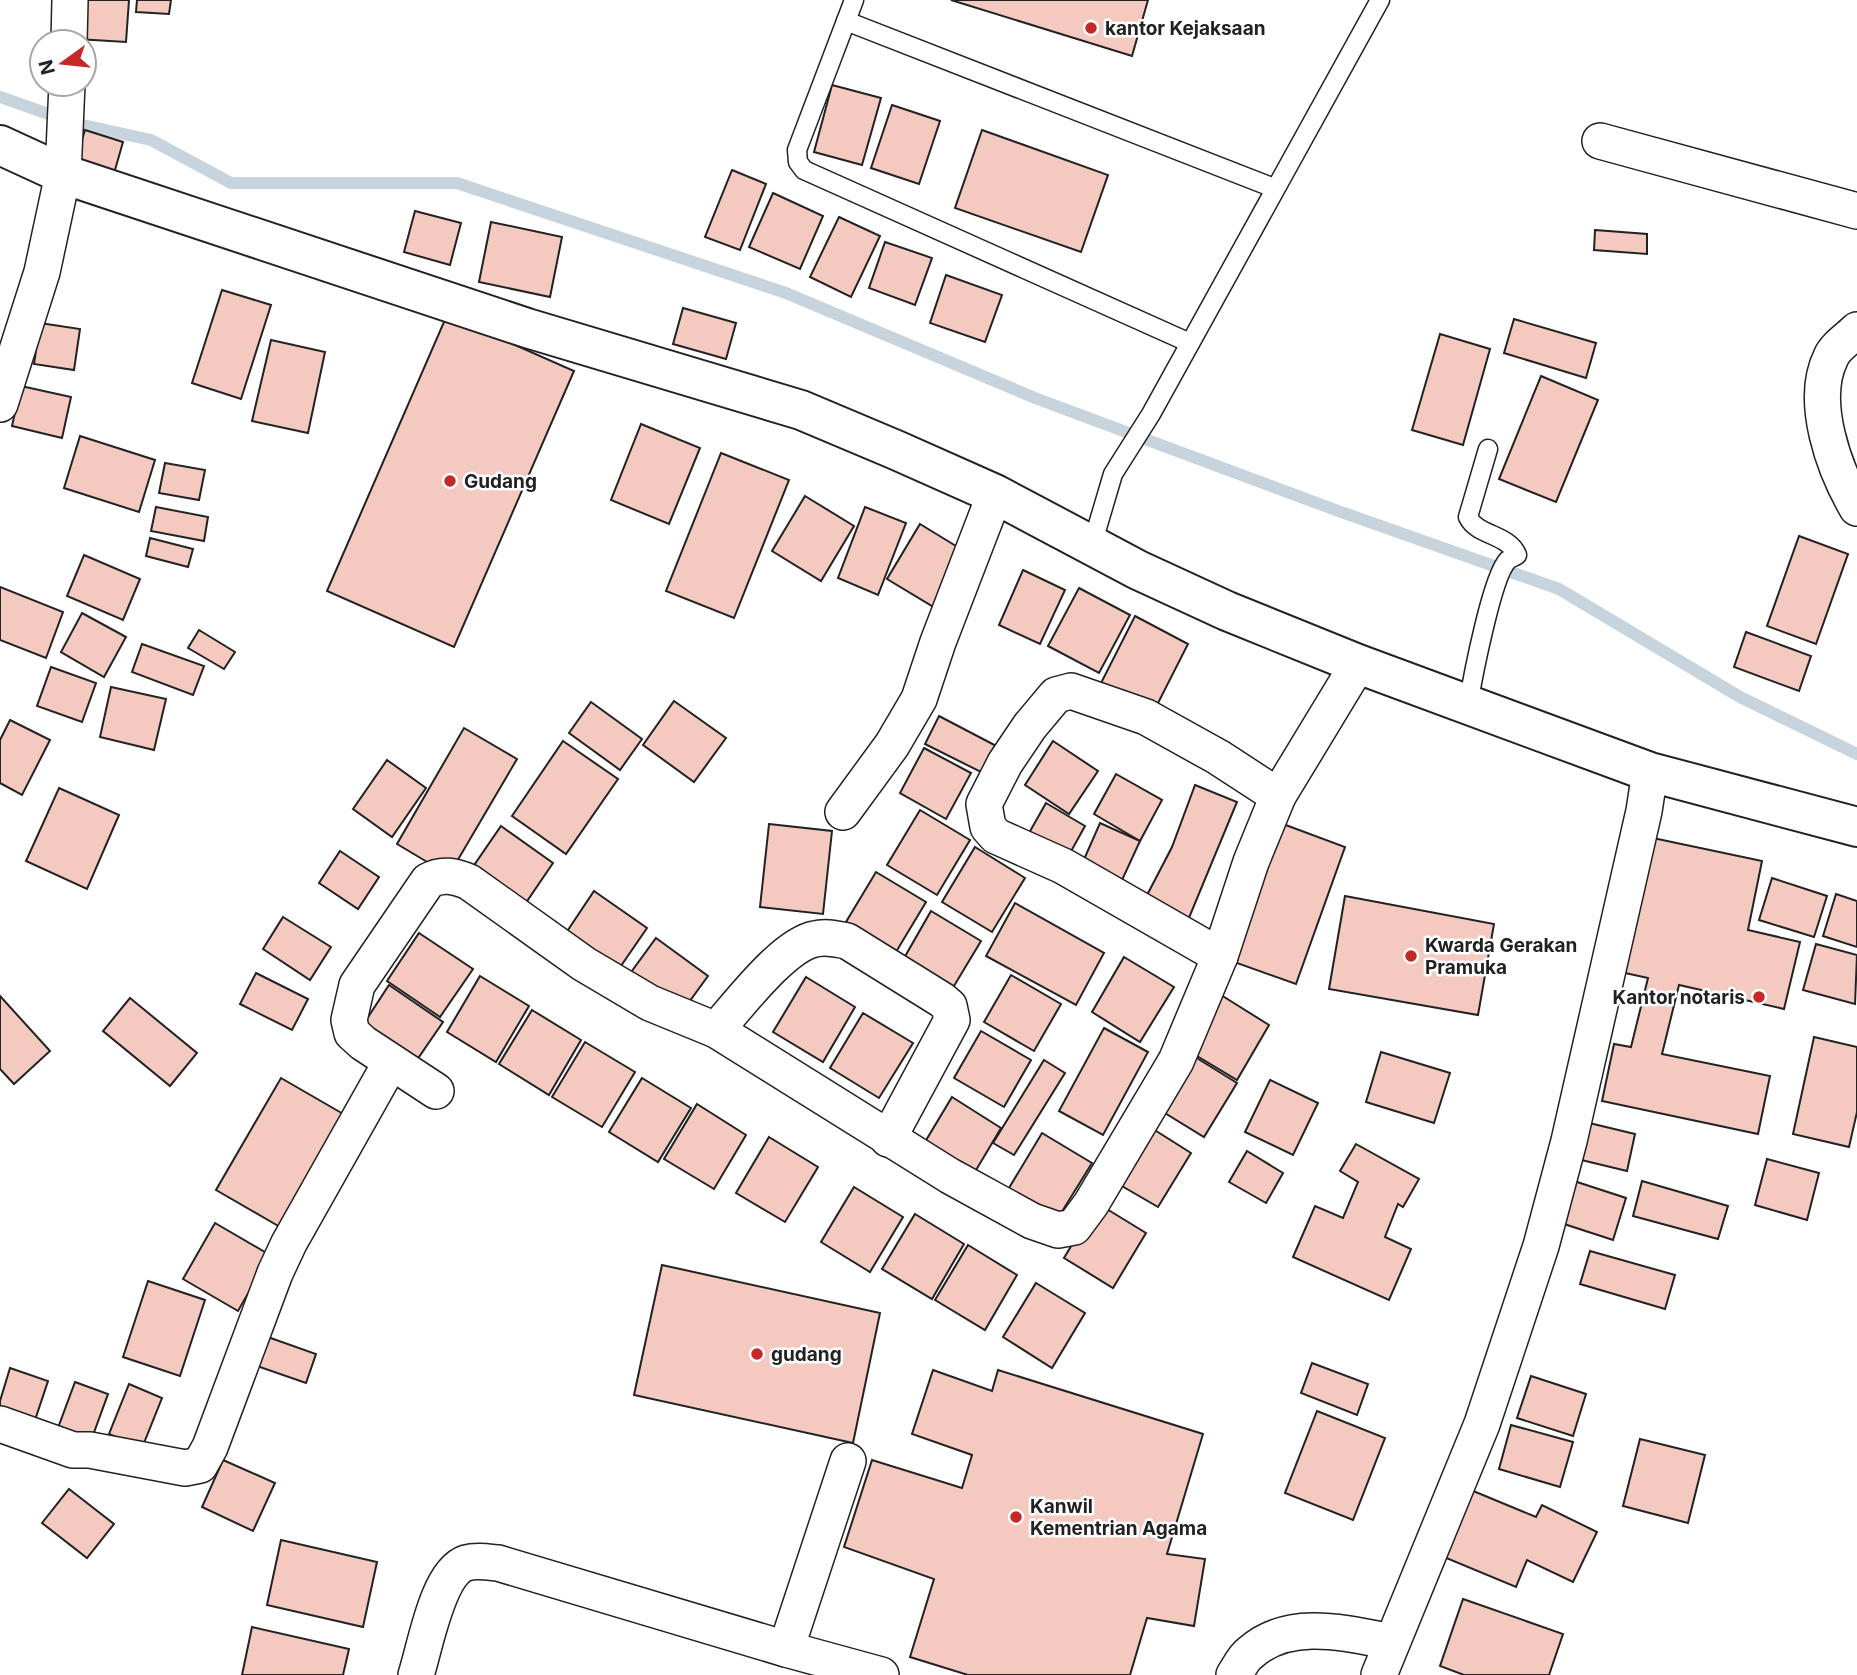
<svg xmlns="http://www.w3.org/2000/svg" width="1857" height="1675" font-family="Inter,sans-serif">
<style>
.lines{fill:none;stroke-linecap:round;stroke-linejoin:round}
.stream{stroke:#c7d3dd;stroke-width:12}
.building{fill:#f3c9c0;stroke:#222;stroke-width:2}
.lane-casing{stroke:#222;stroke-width:21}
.street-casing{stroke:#222;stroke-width:38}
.secondary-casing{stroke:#222;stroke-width:42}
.lane{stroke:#fff;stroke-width:18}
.street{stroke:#fff;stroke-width:35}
.secondary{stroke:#fff;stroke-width:38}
.poi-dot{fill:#c62828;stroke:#fff;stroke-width:2.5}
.labels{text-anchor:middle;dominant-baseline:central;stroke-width:5;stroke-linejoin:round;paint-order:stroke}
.poi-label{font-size:19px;font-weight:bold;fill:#222;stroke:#fff;text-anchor:start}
</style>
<rect width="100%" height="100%" fill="#fff"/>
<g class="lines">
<path class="stream" d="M0,97L74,123L151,140L231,183H457L786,293L1035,398L1341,512L1559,589L1740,697L1857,754"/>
</g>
<g class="building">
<path d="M80,0H129L126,42L77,39Z"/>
<path d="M137,0H171L169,14L136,12Z"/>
<path d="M951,0H1148L1132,56Z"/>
<path d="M832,85L881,98L862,165L814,152Z"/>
<path d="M892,105L940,121L919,184L871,168Z"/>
<path d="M85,130L123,142L113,177L74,165Z"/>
<path d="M982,130L1108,175L1081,252L955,208Z"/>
<path d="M732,170L766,184L740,250L705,237Z"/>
<path d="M773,193L823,216L800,269L749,247Z"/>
<path d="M415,211L461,223L450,265L404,252Z"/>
<path d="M839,217L880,236L851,297L810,277Z"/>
<path d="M491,222L562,237L550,297L479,282Z"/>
<path d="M1595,230L1647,234V254L1594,250Z"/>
<path d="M885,242L932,258L915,305L869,288Z"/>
<path d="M946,275L1002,295L985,342L930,323Z"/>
<path d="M222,290L271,305L241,399L192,383Z"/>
<path d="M683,308L736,323L726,359L673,344Z"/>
<path d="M447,315L574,371L454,647L327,591Z"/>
<path d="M1514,319L1596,343L1586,378L1504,353Z"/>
<path d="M40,323L80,329L74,370L34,364Z"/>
<path d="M1440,334L1490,349L1463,445L1412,430Z"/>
<path d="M271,340L325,352L308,433L252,421Z"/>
<path d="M1541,376L1598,400L1556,502L1499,479Z"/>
<path d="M21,386L71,397L62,438L12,426Z"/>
<path d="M641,424L700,448L669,524L611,500Z"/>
<path d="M80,436L155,460L139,512L64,488Z"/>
<path d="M721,453L789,480L734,618L666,591Z"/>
<path d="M165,463L205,470L199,500L159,493Z"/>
<path d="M805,496L854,526L821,581L772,551Z"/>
<path d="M156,507L208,517L204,541L151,531Z"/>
<path d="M865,507L906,523L878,595L838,578Z"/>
<path d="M920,524L969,554L937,609L887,579Z"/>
<path d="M1799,536L1848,554L1816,644L1767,626Z"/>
<path d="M150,538L193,549L188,567L146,556Z"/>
<path d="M84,555L140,579L123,620L67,596Z"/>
<path d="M1023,570L1065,590L1040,644L999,625Z"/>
<path d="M0,587L63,612L46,658L0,640Z"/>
<path d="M1079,588L1130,615L1099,673L1048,646Z"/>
<path d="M82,613L126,637L104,677L61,652Z"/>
<path d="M1135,616L1188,644L1153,713L1100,685Z"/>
<path d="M199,630L235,652L224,669L188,648Z"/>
<path d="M1746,632L1811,656L1799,691L1734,667Z"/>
<path d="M142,644L204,666L193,695L132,672Z"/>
<path d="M51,667L96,683L82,722L37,706Z"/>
<path d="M111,687L166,699L154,750L100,737Z"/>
<path d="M674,701L726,738L694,782L643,745Z"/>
<path d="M591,702L642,739L620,770L569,733Z"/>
<path d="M939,716L1004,750L991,777L925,744Z"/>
<path d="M10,720L50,740L22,795L0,783V740Z"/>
<path d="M464,728L517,759L449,875L397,844Z"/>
<path d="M563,741L618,779L566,854L512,816Z"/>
<path d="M1053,741L1098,771L1069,814L1025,785Z"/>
<path d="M924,748L971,773L946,819L900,793Z"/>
<path d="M387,760L426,788L392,837L353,809Z"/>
<path d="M1116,774L1162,800L1140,841L1094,814Z"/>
<path d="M1195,785L1237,802L1186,925L1145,899L1172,847Z"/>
<path d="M59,788L119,815L87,889L26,861Z"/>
<path d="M1046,803L1085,826L1069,855L1029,833Z"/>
<path d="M920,810L970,840L937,895L887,865Z"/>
<path d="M1100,823L1140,841L1117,891L1078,873Z"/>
<path d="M769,824L832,831L823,914L760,907Z"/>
<path d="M1283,824L1345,847L1296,984L1234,962Z"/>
<path d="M501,826L553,863L521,910L468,874Z"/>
<path d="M1653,838L1762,861L1748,930L1800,942L1784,1009L1679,985L1662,1054L1770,1076L1758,1134L1602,1101L1614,1044L1631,1047L1648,978L1625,973Z"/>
<path d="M975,847L1025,878L992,932L942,902Z"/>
<path d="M340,851L379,877L358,909L319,883Z"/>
<path d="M876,872L926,902L893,957L843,927Z"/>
<path d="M1772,878L1827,896L1814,937L1759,920Z"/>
<path d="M594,891L647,928L614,976L562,939Z"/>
<path d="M1836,894L1857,901V947L1823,936Z"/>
<path d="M1345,896L1494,924L1478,1015L1329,989Z"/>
<path d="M1015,903L1104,953L1076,1005L986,956Z"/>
<path d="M931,911L981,941L948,996L899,967Z"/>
<path d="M283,917L331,947L310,980L263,949Z"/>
<path d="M419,933L473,969L440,1017L387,981Z"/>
<path d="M656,938L708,976L681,1013L629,975Z"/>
<path d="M1816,944L1857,955L1855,1004L1803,990Z"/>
<path d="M1124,957L1174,987L1140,1042L1092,1012Z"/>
<path d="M256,973L308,999L292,1030L240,1004Z"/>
<path d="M1011,975L1061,1004L1034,1051L984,1022Z"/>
<path d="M480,976L529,1006L496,1062L447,1032Z"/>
<path d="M806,977L855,1007L823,1062L773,1032Z"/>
<path d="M389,985L443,1022L410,1070L357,1034Z"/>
<path d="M1221,995L1269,1025L1237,1080L1187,1050Z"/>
<path d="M0,996L50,1051L14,1084L0,1069Z"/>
<path d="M130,998L197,1053L170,1086L103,1031Z"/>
<path d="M532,1010L581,1040L549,1095L499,1064Z"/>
<path d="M863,1013L913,1043L879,1098L830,1068Z"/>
<path d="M1104,1028L1148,1052L1103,1135L1059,1111Z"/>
<path d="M981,1031L1031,1060L1004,1107L954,1078Z"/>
<path d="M1814,1037L1857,1047V1112L1849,1147L1793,1134Z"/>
<path d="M585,1042L635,1072L602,1127L552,1097Z"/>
<path d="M1187,1052L1237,1083L1204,1137L1155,1107Z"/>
<path d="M1381,1052L1450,1073L1434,1123L1366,1102Z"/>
<path d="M1044,1060L1065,1073L1014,1155L993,1143Z"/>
<path d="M281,1078L345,1115L280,1227L216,1190Z"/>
<path d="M642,1078L691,1108L658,1162L609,1132Z"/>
<path d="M1270,1080L1318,1103L1293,1155L1245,1132Z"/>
<path d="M952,1097L1001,1128L969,1182L919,1152Z"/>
<path d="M697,1104L746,1135L714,1189L664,1159Z"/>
<path d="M1581,1121L1635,1134L1627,1171L1573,1158Z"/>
<path d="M1142,1122L1191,1153L1158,1207L1108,1178Z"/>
<path d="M1042,1133L1092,1163L1058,1218L1009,1188Z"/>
<path d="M769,1137L818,1167L785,1222L736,1193Z"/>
<path d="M1356,1144L1419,1179L1403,1207L1398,1204L1385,1237L1411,1249L1389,1300L1293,1257L1315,1206L1343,1218L1358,1182L1340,1171Z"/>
<path d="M1247,1151L1283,1173L1266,1203L1229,1182Z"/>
<path d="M1767,1159L1819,1173L1807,1220L1755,1205Z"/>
<path d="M1571,1180L1626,1198L1613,1240L1558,1222Z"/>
<path d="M1642,1181L1728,1206L1718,1239L1633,1216Z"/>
<path d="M854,1187L903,1217L870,1272L821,1242Z"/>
<path d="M1097,1203L1146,1233L1113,1288L1064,1258Z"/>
<path d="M915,1214L964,1244L932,1299L882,1269Z"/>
<path d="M215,1223L270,1255L238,1311L183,1279Z"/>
<path d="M968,1245L1017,1275L985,1330L935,1300Z"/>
<path d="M1590,1251L1675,1275L1665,1309L1580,1284Z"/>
<path d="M662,1265L880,1313L853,1443L634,1395Z"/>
<path d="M148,1281L205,1300L180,1376L123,1357Z"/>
<path d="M1036,1283L1085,1313L1052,1368L1003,1337Z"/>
<path d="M265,1336L316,1354L306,1383L254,1365Z"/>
<path d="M1312,1363L1368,1384L1357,1415L1301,1393Z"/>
<path d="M10,1368L48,1381L32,1429L0,1419V1401Z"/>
<path d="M933,1370L992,1391L998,1370L1203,1434L1167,1554L1205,1559L1194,1626L1147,1618L1130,1675H968L910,1657L934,1579L844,1547L872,1460L962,1488L972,1455L912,1434Z"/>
<path d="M1531,1376L1586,1394L1573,1436L1517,1418Z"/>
<path d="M75,1382L108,1394L88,1449L55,1436Z"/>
<path d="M129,1384L162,1398L142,1448L109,1434Z"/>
<path d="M1317,1411L1385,1438L1353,1520L1285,1493Z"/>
<path d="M1511,1425L1573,1442L1560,1487L1499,1469Z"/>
<path d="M1640,1439L1705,1455L1688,1523L1623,1506Z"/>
<path d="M223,1460L275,1483L253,1531L202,1507Z"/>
<path d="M1466,1488L1536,1517L1542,1505L1597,1532L1573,1582L1527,1560L1516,1587L1439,1555Z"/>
<path d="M69,1489L114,1524L87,1558L42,1523Z"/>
<path d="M281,1540L377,1562L363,1627L267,1605Z"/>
<path d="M1463,1599L1563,1634L1549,1675H1464L1440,1666Z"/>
<path d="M252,1627L349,1649L343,1675H242Z"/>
</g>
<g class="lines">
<g class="lane-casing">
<g id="lane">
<path d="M854,0L797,150L798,162L804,170L1190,343"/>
<path d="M846,21L1274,188"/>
<path d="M1092,545L1113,474L1151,414L1380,0"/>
<path d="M1468,706C1472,681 1492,575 1508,560C1510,558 1514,557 1517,555C1509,534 1477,536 1468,517L1488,449"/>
</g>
</g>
<g class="street-casing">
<g id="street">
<path d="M69,42L70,0"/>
<path d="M1600,141L1857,211"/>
<path d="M1857,330C1849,338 1835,347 1831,357C1809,401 1834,469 1857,508"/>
<path d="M0,404L42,272L63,174L67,84"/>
<path d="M843,812L892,745L919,699L938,642L995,494"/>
<path d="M1220,956L1063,866L996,836L988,827L984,804L1005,763L1030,726L1056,695L1071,691L1146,717L1218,757L1278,796"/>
<path d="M716,1030C738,1006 783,945 815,939C826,936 836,939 847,941L942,1000L949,1006L952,1020L888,1139"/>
<path d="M436,1091L363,1043L352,1033L349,1020L357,985L428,881C442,873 455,876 469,882L584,964L650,1003L716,1030L950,1176L1032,1221L1058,1230L1074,1227L1091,1204L1176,1061L1220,956L1251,862L1278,796L1358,664"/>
<path d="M0,1424L73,1450H90L185,1468L200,1465L210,1447L275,1273L289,1243L391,1062"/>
<path d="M848,1461L786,1649L881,1675"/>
<path d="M416,1675C425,1648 437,1573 466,1563C476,1560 488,1562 498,1563L786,1649"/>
<path d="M1234,1675C1239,1668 1243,1658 1250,1653C1289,1618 1345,1633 1392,1642"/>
<path d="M1379,1675L1482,1424L1541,1246L1569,1141L1644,811L1650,772"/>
</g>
</g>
<g class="secondary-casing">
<path id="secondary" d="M0,145L63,174L527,328L801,410L896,450L995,494L1138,570L1227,611L1358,664L1650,772L1857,827"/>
</g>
<use href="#lane" class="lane"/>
<use href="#street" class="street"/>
<use href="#secondary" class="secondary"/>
</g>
<g class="poi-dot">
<circle cx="1091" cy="28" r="7"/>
<circle cx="450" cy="481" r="7"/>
<circle cx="1411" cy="956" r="7"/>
<circle cx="1759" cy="997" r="7"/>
<circle cx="757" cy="1354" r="7"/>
<circle cx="1016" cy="1517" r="7"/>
</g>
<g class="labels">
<g class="poi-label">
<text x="1105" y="28">kantor Kejaksaan</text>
<text x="464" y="481">Gudang</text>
<text x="1425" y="945">Kwarda Gerakan<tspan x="1425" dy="22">Pramuka</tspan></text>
<text x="1745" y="997" text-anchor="end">Kantor notaris</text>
<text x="771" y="1354">gudang</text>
<text x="1030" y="1506">Kanwil<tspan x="1030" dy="22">Kementrian Agama</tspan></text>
</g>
</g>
<g transform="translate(63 63) rotate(255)"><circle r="33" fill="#ffffff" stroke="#a7a7a7" stroke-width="2"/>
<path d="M0-5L12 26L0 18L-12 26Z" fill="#c62828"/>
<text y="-10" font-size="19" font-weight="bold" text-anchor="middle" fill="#222222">N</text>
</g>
</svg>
